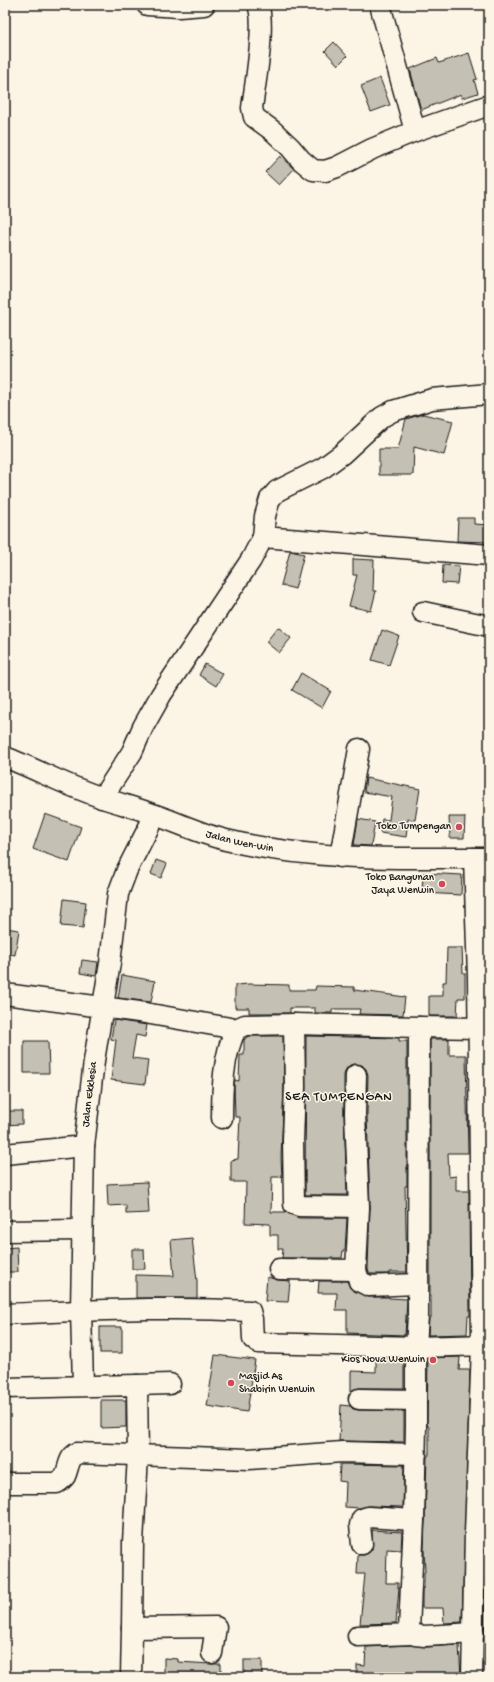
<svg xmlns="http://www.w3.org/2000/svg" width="494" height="1682" font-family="'Gochi Hand',sans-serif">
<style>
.building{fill:#c4c0b3;stroke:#1c1c1c}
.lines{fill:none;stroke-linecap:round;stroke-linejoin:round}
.minor-casing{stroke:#1c1c1c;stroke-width:23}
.minor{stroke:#fcf5e5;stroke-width:20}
.poi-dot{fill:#d1495b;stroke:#fcf5e5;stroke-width:1.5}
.labels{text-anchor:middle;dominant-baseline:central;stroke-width:3;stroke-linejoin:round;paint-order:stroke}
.poi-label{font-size:11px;fill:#1c1c1c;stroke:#fcf5e5;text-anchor:end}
.street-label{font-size:11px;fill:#1c1c1c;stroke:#fcf5e5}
.quarter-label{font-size:13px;letter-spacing:1px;fill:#1c1c1c;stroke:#fcf5e5}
</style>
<rect width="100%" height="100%" fill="#fcf5e5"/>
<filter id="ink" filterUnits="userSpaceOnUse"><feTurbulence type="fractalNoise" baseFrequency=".025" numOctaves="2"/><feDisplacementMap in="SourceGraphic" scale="8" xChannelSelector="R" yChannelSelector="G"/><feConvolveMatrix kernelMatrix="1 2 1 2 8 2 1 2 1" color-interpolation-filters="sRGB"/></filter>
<g filter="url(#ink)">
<g class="building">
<path d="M334,42L347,56L338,65L325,51Z"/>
<path d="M469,53L477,79L474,80L478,93L462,98L461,94L421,110L410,69L437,58L439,63Z"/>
<path d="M380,78L390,105L371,112L361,86Z"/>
<path d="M280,156L294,169L279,185L265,172Z"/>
<path d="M423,414L453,421L444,455L414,447L413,475H379V449H398L406,419Z"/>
<path d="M458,518H474V524L489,525V542L457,541Z"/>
<path d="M290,551L304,554L295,589L281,585Z"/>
<path d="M353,559L374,560L373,591H376L371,611L349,606L357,575H353Z"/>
<path d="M443,565L459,566L457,584L442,583Z"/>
<path d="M278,627L291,638L279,653L266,642Z"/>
<path d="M382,630L399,636L389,665L372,660Z"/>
<path d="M205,664L223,674L216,686L199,675Z"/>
<path d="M301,673L331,691L322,708L292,690Z"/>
<path d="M366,778L420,789L415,820L408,819L406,837L380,833L382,819L389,820L392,797L364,792Z"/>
<path d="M45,814L81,827L69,862L33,849Z"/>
<path d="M449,817H465L464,838H450Z"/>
<path d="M358,819L375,822L371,846L354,845Z"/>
<path d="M156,860L167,864L161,878L151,874Z"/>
<path d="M423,873L462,875L461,895L422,893Z"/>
<path d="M64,899L86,902L83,928L61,926Z"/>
<path d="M5,928L19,930L15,955L5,953Z"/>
<path d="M447,948H462L463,973H465V998H458L457,1016H429V996H443V982H446Z"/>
<path d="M82,960L98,962L96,976L80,973Z"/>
<path d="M122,975L155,981L151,1002L118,998Z"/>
<path d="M249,984L289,985V990H315L316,986L354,987V990L405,997L403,1015L359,1014L360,1009H332V1013H315V1008H290V1013H249V1008H235V985Z"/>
<path d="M114,1020L147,1025L145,1037L136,1035L132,1058L148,1060L145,1084L111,1080L116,1040L111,1039Z"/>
<path d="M248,1036H283L284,1087L281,1158L282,1177H272L271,1212H286L299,1218H347L345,1250H343L342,1258H282L283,1249H278V1235H270V1224L245,1223L246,1182H231V1160L238,1159L240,1117H235L234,1085L235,1080L239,1081L240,1055H244V1040Z"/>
<path d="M306,1036L399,1038V1041H407V1186H405L407,1272H390V1274H371L369,1273L368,1269L370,1207L367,1114L368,1075L366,1069L362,1065L356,1064L350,1065L346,1069L344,1075V1114L347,1195H305Z"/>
<path d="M430,1039H449V1055H466L468,1153H448L449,1177L456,1176V1191H469L470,1316H468L467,1334L428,1335L429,1318H431V1296H430Z"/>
<path d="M24,1041H48L49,1073H24Z"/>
<path d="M5,1111H22V1124L5,1125Z"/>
<path d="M147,1182L149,1213L126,1214V1205L108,1206L107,1184Z"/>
<path d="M192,1238L197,1281V1298H136V1275L174,1276L171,1240Z"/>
<path d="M17,1247L18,1272H5V1248Z"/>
<path d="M132,1249H144L145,1269H132Z"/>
<path d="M267,1277L278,1280L290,1281L288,1302L265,1301Z"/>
<path d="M319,1281H347L350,1288L354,1291L369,1297H389V1298L407,1299L405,1335L347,1333V1310H336L337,1293H318Z"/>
<rect x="100" y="1327" width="22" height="26"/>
<path d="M215,1355L255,1360L247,1412L207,1406Z"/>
<path d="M376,1357L404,1358V1388H359L351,1391V1371L376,1372Z"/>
<path d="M460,1357L459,1370H470L462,1622L444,1623L443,1608H422V1588H424V1572H425L424,1550L427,1457L429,1455V1426H427L428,1358Z"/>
<path d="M101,1400H126V1427L101,1428Z"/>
<path d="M341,1405L350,1406L353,1409L359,1410L404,1411V1442L339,1441Z"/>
<path d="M340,1464L404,1465L403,1507L369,1506L360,1508L345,1507L346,1482L339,1481Z"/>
<path d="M487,1527H489V1635L485,1634L484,1629Z"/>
<path d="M372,1530L402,1532L401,1550L387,1549L386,1583H398V1588H399L396,1623L360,1624L365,1574H357L358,1555H364L368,1553L372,1549Z"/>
<path d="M411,1645L426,1647L459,1645L461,1677H357V1665L365,1666L366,1647Z"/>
<path d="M164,1658L178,1659V1662L211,1664H221V1677H164Z"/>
<rect x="244" y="1660" width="18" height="17"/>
</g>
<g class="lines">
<g class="minor-casing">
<g id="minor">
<path d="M147,5L179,7L204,5"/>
<path d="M258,5C266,24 255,85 252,108L254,117L273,131L290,147L301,160L313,170L325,171L337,167L372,149L415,131L489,105"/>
<path d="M380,5L415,131"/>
<path d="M263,537L265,516L270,499L277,491L323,468L342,454L382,417L393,411L432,399L489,394"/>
<path d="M423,612L489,626"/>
<path id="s1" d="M5,757C38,770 69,787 103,798C120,804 138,808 155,815C179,823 201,834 226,840C312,861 401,858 489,858"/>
<path d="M102,798L132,752L143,727L161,695L251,560L263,537L489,555"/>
<path d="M340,857L359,749"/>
<path d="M5,994L139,1012L236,1029"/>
<path d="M419,1027L478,1028"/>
<path d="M356,1075L355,1114L359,1207L356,1270L359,1281L369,1286L417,1284"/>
<path d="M222,1118C222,1090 223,1055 236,1029L245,1025L294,1024"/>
<path d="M5,1154L84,1146"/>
<path d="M359,1207L299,1206L294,1204L293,1140L295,1087L294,1024L419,1027L418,1315L416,1347L489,1345"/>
<path d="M5,1231L82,1230"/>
<path d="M279,1269L356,1270"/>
<path d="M5,1314C87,1311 168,1306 250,1311L252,1319L253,1339L258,1343L416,1347V1426L414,1520L409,1630L415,1635L425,1636L474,1633"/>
<path id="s2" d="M83,1385L81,1310L84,1146L94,1061L110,963L118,894L127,870L155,815"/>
<path d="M137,1385L170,1384"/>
<path d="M5,1388L137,1385L138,1456L133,1542L132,1628L216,1627L212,1653"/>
<path d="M359,1399L416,1400"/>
<path d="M5,1483H57C60,1481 63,1479 65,1476C69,1468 68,1458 77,1453L249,1459L342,1452L416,1454"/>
<path d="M362,1544L360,1525L362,1519L368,1517L414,1520"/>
<path d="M358,1636L411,1634"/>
<path d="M131,1677L132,1628"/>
<path d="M472,1677L475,1533L482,1346L478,977L474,858"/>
</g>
</g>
<use href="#minor" class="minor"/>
</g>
</g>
<g class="poi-dot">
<circle cx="459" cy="827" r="4"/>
<circle cx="442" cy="884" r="4"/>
<circle cx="433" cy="1360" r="4"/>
<circle cx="231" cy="1383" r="4"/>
</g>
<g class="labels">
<g class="poi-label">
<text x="451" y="827">Toko Tumpengan</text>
<text x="434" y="878">Toko Bangunan<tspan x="434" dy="13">Jaya Wenwin</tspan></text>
<text x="425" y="1360">Kios Nova Wenwin</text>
<text x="239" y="1377" text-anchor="start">Masjid As<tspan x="239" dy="13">Shabirin Wenwin</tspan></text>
</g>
<g class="street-label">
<text stroke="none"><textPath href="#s1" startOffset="250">Jalan Wen-Win</textPath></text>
<text stroke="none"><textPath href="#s2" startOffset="291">Jalan Ekklesia</textPath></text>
</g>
<g class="quarter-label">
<text x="339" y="1097">SEA TUMPENGAN</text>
</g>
</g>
<rect width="494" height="1682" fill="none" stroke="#fcf5e5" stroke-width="20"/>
<rect x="10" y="10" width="474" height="1662" fill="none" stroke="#1c1c1c" stroke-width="1.5" filter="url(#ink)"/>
</svg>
